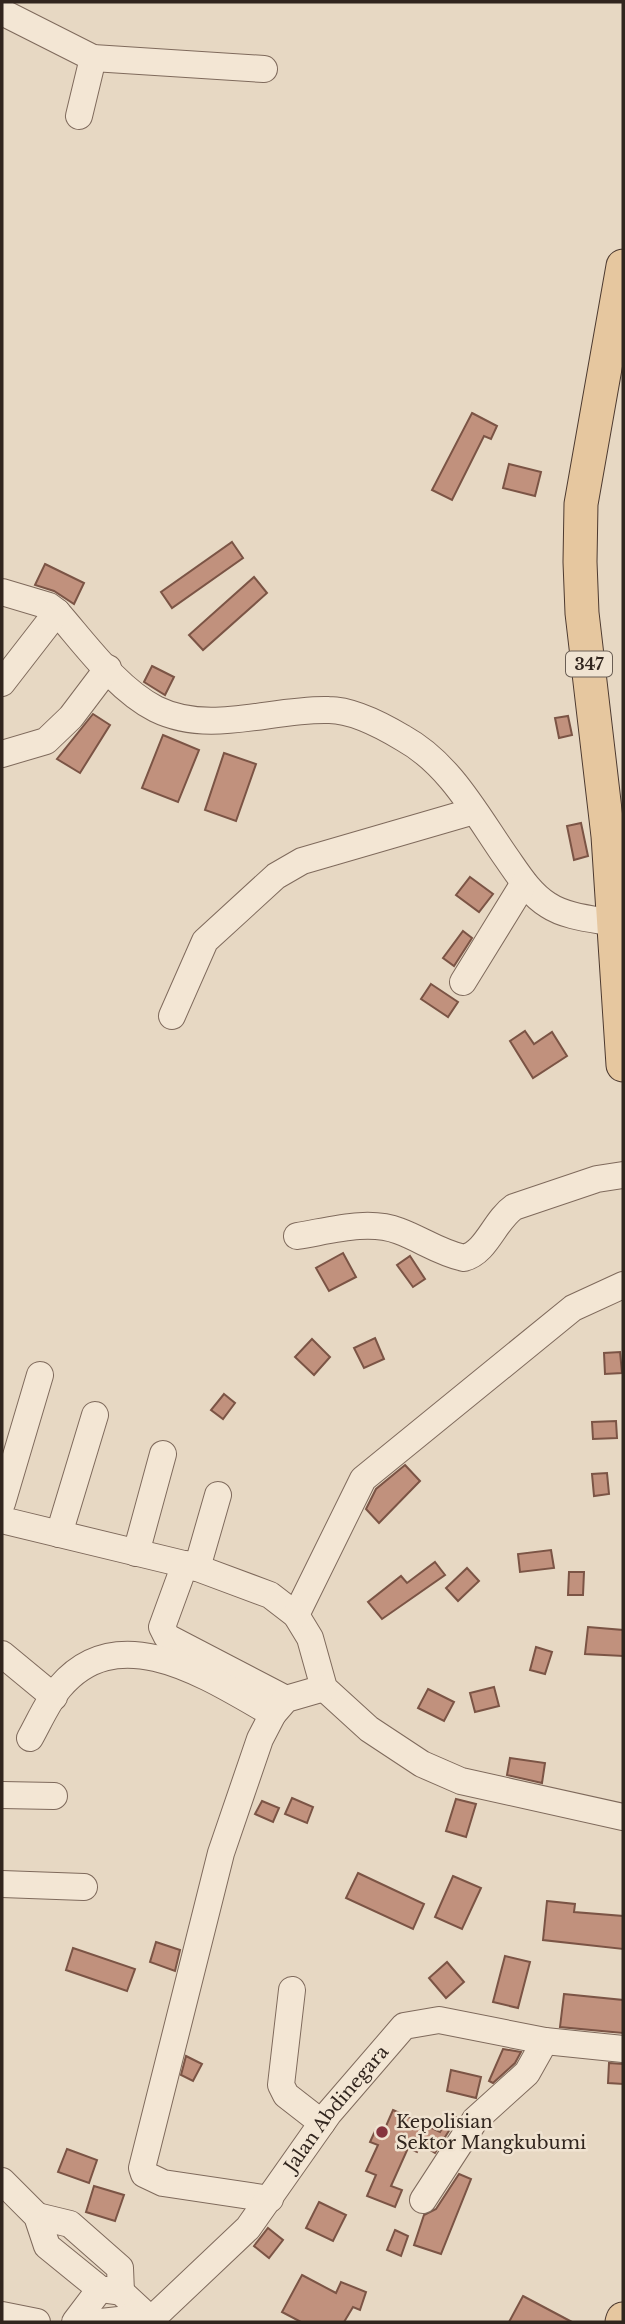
<svg xmlns="http://www.w3.org/2000/svg" width="625" height="2324" font-family="'Libre Baskerville',serif">
<style>
.building{fill:#c1917d;stroke:#7b5445;stroke-width:2}
.lines{fill:none;stroke-linecap:round;stroke-linejoin:round}
.minor-casing{stroke:#7f6a5c;stroke-width:28}
.major-casing{stroke:#4d3a30;stroke-width:35}
.minor{stroke:#f3e6d4;stroke-width:26}
.major{stroke:#e6c79f;stroke-width:33}
.poi-dot{fill:#86343e;stroke:#f0e3d1;stroke-width:2.5}
.labels{text-anchor:middle;dominant-baseline:central;stroke-width:5;stroke-linejoin:round;paint-order:stroke}
.shield{fill:#f0e3d1;stroke:#6a5e54;stroke-width:2}
.shield-label{font-size:16px;font-weight:bold;fill:#31251e}
.street-label{font-size:18px;fill:#31251e;stroke:#f0e3d1}
.poi-label{font-size:18px;fill:#31251e;stroke:#f0e3d1;text-anchor:start}
</style>
<rect width="100%" height="100%" fill="#e7d8c3"/>
<g class="building">
<path d="M472,413L497,426L491,439L484,436L452,500L432,490Z"/>
<path d="M509,464L541,472L535,496L503,488Z"/>
<path d="M232,542L243,558L172,608L161,592Z"/>
<path d="M45,564L84,583L74,604L54,591L35,585Z"/>
<path d="M254,577L267,593L203,650L189,635Z"/>
<path d="M152,666L174,677L165,695L144,682Z"/>
<path d="M93,714L110,725L80,773L57,759Z"/>
<path d="M568,716L572,735L559,738L555,718Z"/>
<path d="M163,735L199,750L178,802L142,788Z"/>
<path d="M224,753L256,764L236,821L205,810Z"/>
<path d="M581,823L588,856L574,860L567,826Z"/>
<path d="M470,877L493,894L479,912L456,895Z"/>
<path d="M463,931L472,938L454,966L443,958Z"/>
<path d="M431,984L458,1002L448,1017L421,999Z"/>
<path d="M525,1031L534,1044L552,1032L567,1056L533,1078L510,1041Z"/>
<path d="M343,1253L356,1277L329,1291L316,1268Z"/>
<path d="M410,1256L425,1279L413,1287L397,1265Z"/>
<path d="M375,1338L384,1359L364,1368L354,1348Z"/>
<path d="M312,1339L330,1357L314,1375L295,1357Z"/>
<path d="M620,1352L622,1373L605,1374L604,1353Z"/>
<path d="M224,1394L235,1403L223,1419L211,1410Z"/>
<path d="M616,1421L617,1438L593,1439L592,1422Z"/>
<path d="M405,1465L420,1481L379,1523L366,1509L376,1489Z"/>
<path d="M607,1473L609,1494L594,1496L592,1474Z"/>
<path d="M551,1550L554,1568L520,1572L518,1554Z"/>
<path d="M435,1562L445,1575L382,1619L368,1602L401,1576L407,1583Z"/>
<path d="M467,1568L479,1581L458,1601L446,1588Z"/>
<path d="M569,1572H584L583,1595H568Z"/>
<path d="M588,1627L623,1630V1656L585,1654Z"/>
<path d="M536,1647L552,1652L545,1674L530,1670Z"/>
<path d="M494,1687L499,1706L475,1712L470,1693Z"/>
<path d="M428,1689L454,1702L444,1721L418,1708Z"/>
<path d="M510,1758L545,1763L542,1783L507,1775Z"/>
<path d="M292,1798L313,1807L307,1823L285,1814Z"/>
<path d="M456,1799L476,1804L466,1837L446,1831Z"/>
<path d="M262,1801L279,1808L273,1822L255,1814Z"/>
<path d="M358,1873L424,1904L413,1929L346,1898Z"/>
<path d="M453,1876L481,1888L462,1929L435,1917Z"/>
<path d="M547,1901L575,1904L574,1912L623,1916V1949L543,1940Z"/>
<path d="M156,1942L180,1950L175,1971L150,1962Z"/>
<path d="M73,1948L135,1969L127,1991L66,1970Z"/>
<path d="M505,1956L530,1962L518,2008L493,2002Z"/>
<path d="M447,1962L464,1982L446,1998L429,1978Z"/>
<path d="M564,1994L623,2000V2033L560,2027Z"/>
<path d="M503,2049L521,2052L515,2063L493,2083L489,2081Z"/>
<path d="M186,2056L202,2064L193,2081L181,2075Z"/>
<path d="M609,2063L623,2064V2084L608,2083Z"/>
<path d="M451,2070L481,2077L476,2098L447,2091Z"/>
<path d="M393,2110L440,2132L451,2114L457,2118L435,2153L420,2144L417,2152L408,2148L391,2186L402,2190L395,2207L367,2196L376,2175L366,2171L378,2145L370,2142L376,2129L383,2133Z"/>
<path d="M67,2149L97,2160L89,2183L58,2172Z"/>
<path d="M459,2174L471,2179L441,2254L414,2245L424,2215L436,2209Z"/>
<path d="M94,2186L124,2195L115,2221L86,2212Z"/>
<path d="M319,2202L346,2215L333,2241L306,2228Z"/>
<path d="M268,2228L283,2240L269,2258L254,2246Z"/>
<path d="M395,2230L408,2236L401,2256L387,2250Z"/>
<path d="M302,2275L336,2293L341,2282L366,2292L360,2310L353,2307L344,2322H301L282,2312Z"/>
<path d="M523,2296L572,2322H509Z"/>
</g>
<g class="lines">
<g class="minor-casing">
<g id="minor">
<path d="M2,12L93,58L264,69"/>
<path d="M79,116L93,58"/>
<path d="M2,592L49,606L57,612C85,644 117,689 156,709C211,736 272,708 329,710C353,710 383,726 403,738C450,764 476,814 506,857C518,874 530,894 548,905C566,917 593,919 614,923"/>
<path d="M2,683L57,612"/>
<path d="M2,754L46,741L71,717L108,668"/>
<path d="M463,982L524,883"/>
<path d="M172,1016L205,941L276,876L302,861L474,811"/>
<path d="M297,1236C329,1231 368,1219 399,1231C421,1239 440,1253 464,1258C487,1252 494,1221 514,1207L597,1179L623,1175"/>
<path d="M2,1503L40,1375"/>
<path d="M2,1520L192,1566L270,1595L296,1615L310,1638L324,1688L369,1729L422,1764L461,1781L623,1817"/>
<path d="M59,1534L95,1415"/>
<path d="M136,1553L163,1454"/>
<path d="M185,1564L162,1627L167,1637L286,1699"/>
<path d="M197,1568L218,1495"/>
<path d="M296,1615L363,1479L573,1308L623,1285"/>
<path d="M2,1654L54,1697"/>
<path d="M30,1738C39,1722 48,1701 60,1687C120,1616 211,1679 273,1714"/>
<path d="M2,1795L54,1796"/>
<path d="M2,1884L84,1887"/>
<path d="M292,1990L281,2085L286,2095L322,2123"/>
<path d="M2,2181L37,2216L47,2246L100,2289L121,2292L147,2316"/>
<path d="M270,2199L163,2183L144,2174L142,2168L221,1853L260,1739L273,1714L286,1699L324,1688"/>
<path d="M423,2200L475,2120L527,2073L545,2041"/>
<path d="M37,2216L70,2224L120,2268L121,2292"/>
<path d="M2,2315L37,2322"/>
<path d="M75,2322L100,2289"/>
<path id="s1" d="M101,2322L155,2316L248,2228L329,2113L404,2026L439,2020L545,2041L623,2049"/>
</g>
</g>
<g class="major-casing">
<g id="major">
<path d="M623,266L581,504L580,562L582,613L608,836L623,1065"/>
<path d="M622,2322L623,2319"/>
</g>
</g>
<use href="#minor" class="minor"/>
<use href="#major" class="major"/>
</g>
<circle class="poi-dot" cx="382" cy="2132" r="7"/>
<g class="labels">
<rect class="shield" x="566" y="651.5" width="46" height="25" rx="5"/>
<g class="shield-label">
<text x="589" y="664">347</text>
</g>
<g class="street-label">
<text stroke="none"><textPath href="#s1" startOffset="331">Jalan Abdinegara</textPath></text>
</g>
<g class="poi-label">
<text x="396" y="2122">Kepolisian<tspan x="396" dy="21">Sektor Mangkubumi</tspan></text>
</g>
</g>
<rect width="625" height="2324" fill="none" stroke="#31251e" stroke-width="7"/>
</svg>
